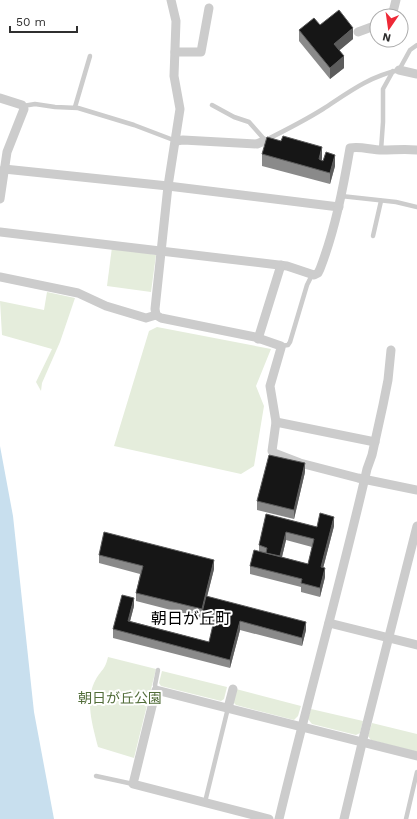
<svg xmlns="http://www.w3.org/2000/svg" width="417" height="819" font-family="'Work Sans','Noto Sans JP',sans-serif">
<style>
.green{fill:#e5eddc}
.water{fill:#c8dfee}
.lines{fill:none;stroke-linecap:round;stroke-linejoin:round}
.service{stroke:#ccc;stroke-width:4.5}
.minor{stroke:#ccc;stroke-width:9}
.wall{fill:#8a8a8a;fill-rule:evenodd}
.shaded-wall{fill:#5c5c5c}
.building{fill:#161616;stroke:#5c5c5c}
.labels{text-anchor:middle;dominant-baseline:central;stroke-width:4;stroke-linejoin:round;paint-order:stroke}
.park-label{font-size:14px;fill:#526d3a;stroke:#fff}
.quarter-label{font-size:16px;fill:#000;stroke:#fff}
</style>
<rect width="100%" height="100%" fill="#fff"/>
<g class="green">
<path d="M112,247L156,255L151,292L107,286Z"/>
<path d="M47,292L75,298L60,342L42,383L41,391L36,382L52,349L2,335L0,301L44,310Z"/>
<path d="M157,327L271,349L256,386L264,406L254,466L241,474L114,446L149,331Z"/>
<path d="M108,657L156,669L134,758L98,747C93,726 84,700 96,679C102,669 105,670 108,657Z"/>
<path d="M162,671L227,687L224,699L221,701L161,686L159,683Z"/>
<path d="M236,689L301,706L298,716L294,720L236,705L233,702Z"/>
<path d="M311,709L363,721L360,733L356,735L312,724L308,719Z"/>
<path d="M372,723L417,734V752L371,740L368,736Z"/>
</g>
<path class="water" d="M0,446L13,516L34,712L54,819H0Z"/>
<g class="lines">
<g class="service">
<path d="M212,105L234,117L249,122L264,139V141C284,131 304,121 323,109C349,92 368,77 399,70L410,50L417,45"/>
<path d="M23,106L35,104L55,107L78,108L134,125L176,141"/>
<path d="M75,107L90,56"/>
<path d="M381,150L383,122V89L393,71"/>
<path d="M341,196L396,202L417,207"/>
<path d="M373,236L381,201"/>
<path d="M281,346L288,345L290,342L307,285L312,275"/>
<path d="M156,690L155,685L158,670"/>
<path d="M96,776L133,784"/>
<path d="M205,802L228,708"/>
<path d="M406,819L417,772"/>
</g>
<g class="minor">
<path d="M171,0L176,21L174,76L180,109L168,186L155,309L156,315L161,318L255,337L281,346V348L270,386L276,422L272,451L274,453L300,463L358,478L417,490"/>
<path d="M392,16L396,0"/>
<path d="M358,32L377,25"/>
<path d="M175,52H201L209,8"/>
<path d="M399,70L417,74"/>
<path d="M0,98L22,105L24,109L7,152L0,199"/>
<path d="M176,141L183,140L257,144L264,141"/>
<path d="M4,169L168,186L339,207"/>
<path d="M0,232L287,266L314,275L318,273L320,269C335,230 343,189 350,148C361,146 371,150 382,150C394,150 405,149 417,150"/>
<path d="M0,277L78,293L106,306L146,318L156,315"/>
<path d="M258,339L281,265"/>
<path d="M276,422L375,442"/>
<path d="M329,623L417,645"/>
<path d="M228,708L233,689"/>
<path d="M269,819L133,784L156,690L417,756"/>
<path d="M279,819C307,702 340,586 367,469L372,455L383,405L388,380L391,350"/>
<path d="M344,819L364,735L417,526"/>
</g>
</g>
<g class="wall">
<path d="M320,25L353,39L339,50L344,68L330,79L299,41V30Z"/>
<path d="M262,154L322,158V160L335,166L330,184L262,166Z"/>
<path d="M305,472L294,519L257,510V501Z"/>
<path d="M266,514L317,527L334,526L323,568L325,577L320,597L301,592V587L250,574V566L259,552V545ZM286,540L312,547L308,564L282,557Z"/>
<path d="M99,555L214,569L207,596L306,630L302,646L240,630L230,668L113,638V629L134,606L130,621L209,642L213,625L202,622V616V618L136,601V593L140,574L99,563Z"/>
</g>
<g class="shaded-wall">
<path d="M353,28V39L334,55V44Z"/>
<path d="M344,56V68L330,79V68Z"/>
<path d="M322,147V158L319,171V159Z"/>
<path d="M335,155V166L330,184V173Z"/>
<path d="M305,463V472L294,519V510Z"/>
<path d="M334,517V526L321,576V567Z"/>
<path d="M286,532V540L280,565V556Z"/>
<path d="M214,560V569L203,613H202V618V609Z"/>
<path d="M325,568V577L320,597V588Z"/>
<path d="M134,598V606L128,629V621Z"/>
<path d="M240,621V630L230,668V660Z"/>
<path d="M306,622V630L302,646V638Z"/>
</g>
<g class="building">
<path d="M339,10L353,28L334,44L344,56L330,68L299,30L314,18L320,25Z"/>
<path d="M283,136L322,147L319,159L323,161L326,152L335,155L330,173L262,154L267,137L281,141Z"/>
<path d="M269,455L305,463L294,510L257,501Z"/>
<path d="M320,513L334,517L321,567L325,568L320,588L301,583L302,579L250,566L254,550L308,564L314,539L286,532L280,556L266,553L267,548L259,545L266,514L317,527Z"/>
<path d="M104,532L214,560L202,609L136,593L143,566L99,555Z"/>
<path d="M122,595L134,598L128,621L209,642L215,616L202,613L206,596L306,622L302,638L240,621L230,660L113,629Z"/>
</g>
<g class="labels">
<g class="park-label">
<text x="120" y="698">朝日が丘公園</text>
</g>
<g class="quarter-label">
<text x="191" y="618">朝日が丘町</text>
</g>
</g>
<g transform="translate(389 28) rotate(193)"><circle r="19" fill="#ffffff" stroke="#acacac"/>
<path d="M0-3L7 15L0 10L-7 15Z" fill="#ee2937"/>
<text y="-6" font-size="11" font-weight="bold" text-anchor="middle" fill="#2f2f2f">N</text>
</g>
<path d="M10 26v6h67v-6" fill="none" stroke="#2f2f2f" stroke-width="2"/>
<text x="16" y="26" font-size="12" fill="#2f2f2f" stroke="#ffffff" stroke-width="3" paint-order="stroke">50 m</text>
</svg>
